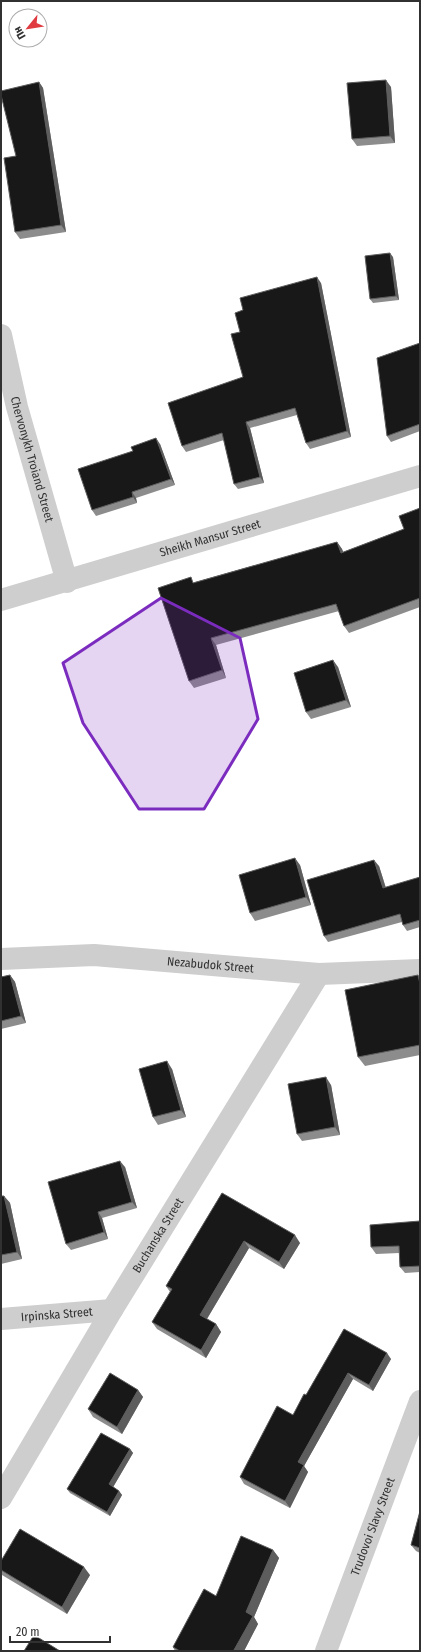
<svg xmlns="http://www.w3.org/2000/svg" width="421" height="1652" font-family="'Fira Sans Condensed',sans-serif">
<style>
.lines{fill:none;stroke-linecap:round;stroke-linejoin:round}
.minor{stroke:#cecece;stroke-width:22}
.wall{fill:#8c8c8c}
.shaded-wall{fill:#5d5d5d}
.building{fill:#181818;stroke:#5d5d5d}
.marked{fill:#7b2cbf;fill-opacity:0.2;stroke:#7b2cbf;stroke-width:3;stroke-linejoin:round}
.labels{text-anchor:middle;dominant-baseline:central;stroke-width:4;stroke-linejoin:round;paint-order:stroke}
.street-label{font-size:12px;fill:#313131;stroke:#fff}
</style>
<rect width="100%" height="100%" fill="#fff"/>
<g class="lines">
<g class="minor">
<path id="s1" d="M1,335L17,407L67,582"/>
<path id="s2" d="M1,600L420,476"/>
<path id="s3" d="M1,959L94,955L319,974L420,970"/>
<path id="s4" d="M1,1319L112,1310"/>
<path id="s5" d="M1,1498L112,1310L319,974"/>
<path id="s6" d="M326,1651L420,1401"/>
</g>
</g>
<g class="wall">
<path d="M39,82L43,88L66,232L20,239L15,232L16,156Z"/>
<path d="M391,87L395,143L357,146L352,139Z"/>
<path d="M393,257L399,300L373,303L370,299Z"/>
<path d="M321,283L351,437L310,449L306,443L297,415L250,428L264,483L238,489L234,484L224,440L186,452L182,446L243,377L240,332L243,310Z"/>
<path d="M420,343V431L391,442L387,436Z"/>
<path d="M160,444L175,485L136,498L137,503L96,516L92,510Z"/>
<path d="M420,508V607L349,633L344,626L339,611L216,645L226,678L194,688L189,681L195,582L337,542L342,549L343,552L404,529Z"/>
<path d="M338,667L351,707L311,719L306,712Z"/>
<path d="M300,865L311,905L255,921L250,913Z"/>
<path d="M379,866L386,888L420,877V927L407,931L403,925L402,922L328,942L324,936Z"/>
<path d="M10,975L15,982L26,1023L1,1029V977Z"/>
<path d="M418,975L420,978V1055L365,1066L358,1057Z"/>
<path d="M172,1069L186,1117L158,1125L153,1117Z"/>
<path d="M331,1085L340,1135L302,1141L297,1134Z"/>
<path d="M125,1167L137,1208L102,1218L108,1239L71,1250L66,1244Z"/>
<path d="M222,1193L300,1243L284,1269L249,1248L207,1319L216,1324L221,1332L206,1358L157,1329L152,1322L170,1292L166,1286Z"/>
<path d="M1,1196H4L10,1203L22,1259L1,1264Z"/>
<path d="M420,1221V1272L405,1273L400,1267L399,1253L376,1254L371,1247Z"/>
<path d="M344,1329L391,1359L373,1391L353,1379L304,1466L308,1472L290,1508L244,1484L240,1477L293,1415L306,1395Z"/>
<path d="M138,1390L143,1397L122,1434L93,1417L88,1409Z"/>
<path d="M130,1449L133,1453L113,1487L119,1491L122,1495L110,1516L70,1493L67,1489Z"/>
<path d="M420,1511V1553L416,1551L411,1545Z"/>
<path d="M273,1550L279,1558L254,1617L258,1624L244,1651H175L173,1647L216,1596Z"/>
<path d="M1,1561L90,1575L67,1614L2,1575L1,1574Z"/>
</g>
<g class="shaded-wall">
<path d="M386,80L391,87L395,143L390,136Z"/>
<path d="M39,82L43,88L66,232L61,225Z"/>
<path d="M390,253L393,257L399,300L396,296Z"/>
<path d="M317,277L321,283L351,437L347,431Z"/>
<path d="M246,422L250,428L264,483L260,477Z"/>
<path d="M156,438L160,444L175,485L171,479Z"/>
<path d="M132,492L136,498L137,503L133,497Z"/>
<path d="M337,542L342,549L346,560L341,553Z"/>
<path d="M211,638L216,645L226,678L222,670Z"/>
<path d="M333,660L338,667L351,707L346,700Z"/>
<path d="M295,858L300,865L311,905L306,897Z"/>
<path d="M374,860L379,866L388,895L383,888Z"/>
<path d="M10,975L15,982L26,1023L21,1016Z"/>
<path d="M167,1061L172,1069L186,1117L181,1110Z"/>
<path d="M326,1077L331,1085L340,1135L335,1127Z"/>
<path d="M120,1161L125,1167L137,1208L132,1202Z"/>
<path d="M4,1196L10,1203L22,1259L17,1252Z"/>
<path d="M98,1212L102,1218L108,1239L104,1232Z"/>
<path d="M295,1235L300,1243L284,1269L279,1262Z"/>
<path d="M244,1241L249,1248L205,1322L200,1315Z"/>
<path d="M216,1324L221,1332L206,1358L201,1350Z"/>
<path d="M387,1353L391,1359L373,1391L369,1385Z"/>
<path d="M348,1373L353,1379L304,1466L308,1472L290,1508L285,1501L298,1462Z"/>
<path d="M138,1390L143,1397L122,1434L117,1427Z"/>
<path d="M130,1449L133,1453L112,1489L109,1484Z"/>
<path d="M119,1491L122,1495L110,1516L107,1512Z"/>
<path d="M273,1550L279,1558L254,1617L258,1624L244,1651H234V1650L246,1612Z"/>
<path d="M84,1567L90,1575L67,1614L62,1607Z"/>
</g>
<g class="building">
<path d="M386,80L390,136L352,139L347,83Z"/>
<path d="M39,82L61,225L15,232L4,158L16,156L1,95V91Z"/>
<path d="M390,253L396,296L370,299L365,256Z"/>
<path d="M317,277L347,431L306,443L295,408L246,422L260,477L234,484L222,433L182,446L168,403L243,377L231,334L240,332L235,313L243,310L240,298Z"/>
<path d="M420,343V424L387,436L377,358Z"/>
<path d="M156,438L171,479L132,492L133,497L92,510L78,469L133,451L131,447Z"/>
<path d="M420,508V598L344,626L336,604L211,638L222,670L189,681L158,588L191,577L193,583L337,542L341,553L404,529L399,516Z"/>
<path d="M333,660L346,700L306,712L294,673Z"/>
<path d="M295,858L306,897L250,913L239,875Z"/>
<path d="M374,860L383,888L420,877V920L403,925L400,914L324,936L307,880Z"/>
<path d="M10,975L21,1016L1,1021V977Z"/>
<path d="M418,975L420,984V1045L358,1057L345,990Z"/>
<path d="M167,1061L181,1110L153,1117L139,1069Z"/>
<path d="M326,1077L335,1127L297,1134L288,1084Z"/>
<path d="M120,1161L132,1202L98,1212L104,1232L66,1244L48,1182Z"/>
<path d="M222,1193L295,1235L279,1262L244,1241L200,1315L216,1324L201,1350L152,1322L172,1289L166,1286Z"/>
<path d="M1,1196H4L17,1252L1,1255Z"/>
<path d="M420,1221V1266L400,1267L399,1246L371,1247L370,1225Z"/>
<path d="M344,1329L387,1353L369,1385L348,1373L298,1462L304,1465L285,1501L240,1477L277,1406L293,1415L304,1394L306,1395Z"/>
<path d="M110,1373L138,1390L117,1427L88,1409Z"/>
<path d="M101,1433L130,1449L109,1484L119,1491L107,1512L67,1489Z"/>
<path d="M420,1511V1548L411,1545Z"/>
<path d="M20,1529L84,1567L62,1607L1,1570V1561Z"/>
<path d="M241,1536L273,1550L246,1612L253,1616L234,1650L235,1651H180L173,1647L204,1589L216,1596Z"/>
<path d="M34,1635L60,1651H24Z"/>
</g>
<path class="marked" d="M161,598L240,638L258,719L204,809H139L83,723L63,663Z"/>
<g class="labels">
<g class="street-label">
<text stroke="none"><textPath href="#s1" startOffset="128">Chervonykh Troiand Street</textPath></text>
<text stroke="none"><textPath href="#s2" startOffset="218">Sheikh Mansur Street</textPath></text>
<text stroke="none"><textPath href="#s3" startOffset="210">Nezabudok Street</textPath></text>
<text stroke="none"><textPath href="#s5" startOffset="306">Buchanska Street</textPath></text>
<text stroke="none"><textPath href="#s4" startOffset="56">Irpinska Street</textPath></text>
<text stroke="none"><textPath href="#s6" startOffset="133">Trudovoi Slavy Street</textPath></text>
</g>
</g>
<rect width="421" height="1652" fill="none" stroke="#313131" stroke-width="4"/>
<g transform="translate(28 28) rotate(240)"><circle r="19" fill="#ffffff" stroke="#adadad"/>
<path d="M0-3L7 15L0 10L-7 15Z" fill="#e03b40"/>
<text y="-6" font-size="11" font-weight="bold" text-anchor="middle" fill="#313131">Пн</text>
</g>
<path d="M10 1636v6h100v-6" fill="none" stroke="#313131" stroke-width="2"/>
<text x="16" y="1636" font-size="12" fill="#313131" stroke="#ffffff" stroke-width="3" paint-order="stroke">20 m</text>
</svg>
